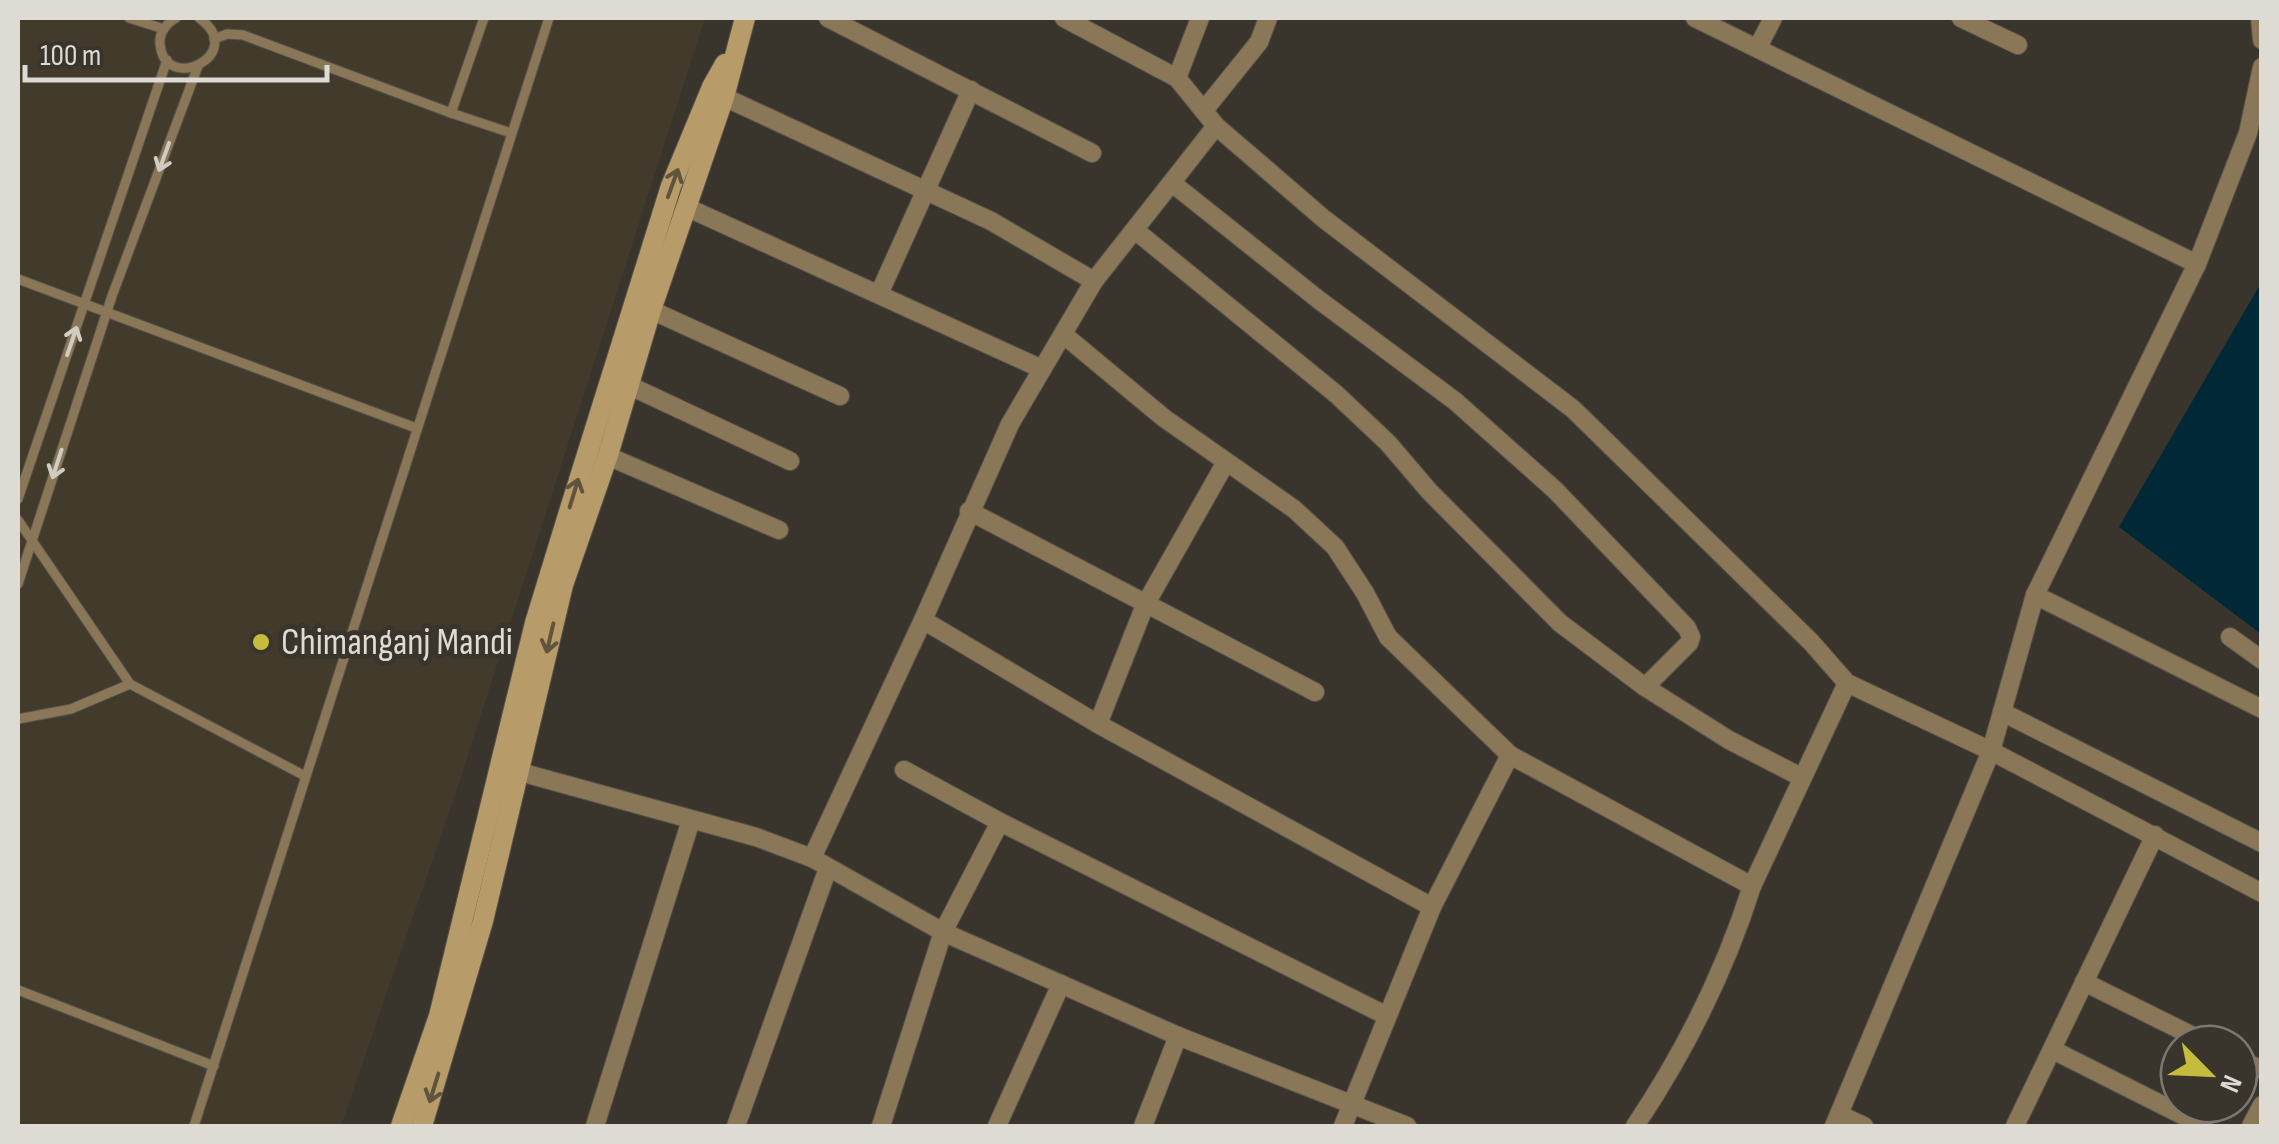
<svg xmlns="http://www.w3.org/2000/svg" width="2279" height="1144" font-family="'Sofia Sans Condensed',sans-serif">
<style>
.built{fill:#423b2b}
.water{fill:#002836}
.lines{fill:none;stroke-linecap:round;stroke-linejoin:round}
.lane-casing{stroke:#58534a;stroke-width:11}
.street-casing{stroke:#58534a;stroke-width:20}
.secondary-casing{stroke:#58534a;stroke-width:22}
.lane{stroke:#897758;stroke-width:9}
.street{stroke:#897758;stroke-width:18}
.secondary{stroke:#b79b68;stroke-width:20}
.oneway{stroke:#d1ccc2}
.oneway2{stroke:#60543e}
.poi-dot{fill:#c5bc3d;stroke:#3a352c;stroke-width:4}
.labels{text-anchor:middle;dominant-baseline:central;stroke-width:10;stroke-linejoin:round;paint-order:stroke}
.poi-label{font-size:38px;fill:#dedbd5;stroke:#3a352c;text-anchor:start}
</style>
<rect width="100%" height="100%" fill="#3a352c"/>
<path class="built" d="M18,18H705L459,783L341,1126H18Z"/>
<path class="water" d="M2261,283V634L2119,527Z"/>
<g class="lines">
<g class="lane-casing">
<g id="lane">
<path d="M129,18L164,29"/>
<path d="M176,18C166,24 159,32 160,44C165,96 249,53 199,18"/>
<path d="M214,39L227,34L243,35L451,113L484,18"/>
<path d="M451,113L511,133"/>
<path d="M18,279L416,428"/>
<path d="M18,499L167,60"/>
<path d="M18,520L130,684"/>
<path d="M18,584L112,296L198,66"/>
<path d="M18,719L71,709L130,684L305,776"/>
<path d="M18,990L214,1066"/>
<path d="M194,1126L549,18"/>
</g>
</g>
<g class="street-casing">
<g id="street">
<path d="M828,18L1092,153"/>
<path d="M1064,18L1177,78L1216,126L1324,219L1573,409L1811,642L1847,683L1991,751L2262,893"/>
<path d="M1695,18L2197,264"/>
<path d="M1961,18L2018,45"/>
<path d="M2260,18L2262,40"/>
<path d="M1758,47L1773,18"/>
<path d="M1177,78L1200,18"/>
<path d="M724,97L991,221L1094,281"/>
<path d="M1205,109L1259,42L1268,18"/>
<path d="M1172,183L1319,300L1455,401L1555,490L1687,628L1691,637L1689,643L1645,687"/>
<path d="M686,207L1042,369"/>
<path d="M1136,231L1336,394L1388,443L1429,491L1560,623L1645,687L1729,740L1801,777"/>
<path d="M879,294L971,90"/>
<path d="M651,310L840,396"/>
<path d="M1064,335L1164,418L1294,509L1335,547L1365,593L1388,637L1510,755L1752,886L1847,683"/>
<path d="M628,385L790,461"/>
<path d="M596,451L779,530"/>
<path d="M969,511L1315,692"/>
<path d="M2035,595L2262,709"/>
<path d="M923,620L1098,724L1432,907"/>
<path d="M2230,637L2262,660"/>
<path d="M2002,712L2262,843"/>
<path d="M1098,724L1145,605L1226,462"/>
<path d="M509,769L756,837L812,858L943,932L1178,1036L1407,1126"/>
<path d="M904,770L1000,822"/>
<path d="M812,858L923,620L1010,424L1094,281L1216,126"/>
<path d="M2084,982L2209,1044"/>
<path d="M2053,1050L2204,1126"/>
<path d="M2239,1059L2262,1070"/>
<path d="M1840,1115L1864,1126"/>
<path d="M595,1126L691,820"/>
<path d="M736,1126L828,868"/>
<path d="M881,1126L943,932L1000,822L1387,1016"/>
<path d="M997,1126L1061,984"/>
<path d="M1143,1126L1178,1036"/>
<path d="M1343,1126L1432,907L1510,755"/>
<path d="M1635,1126C1684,1053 1725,971 1752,886"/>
<path d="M1834,1126L1991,751L2035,595L2197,264L2248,133L2262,67"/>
<path d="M2015,1126L2155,835"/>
<path d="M2251,1126L2262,1105"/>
</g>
</g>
<g class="secondary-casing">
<g id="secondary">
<path d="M401,1126L439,1016L535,623L569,512L671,186L712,87L725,64"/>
<path d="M422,1126L483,921L563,585L608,455L651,310L724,97L745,18"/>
</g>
</g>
<use href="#lane" class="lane"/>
<use href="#street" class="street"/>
<use href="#secondary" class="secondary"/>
</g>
<defs><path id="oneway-shaft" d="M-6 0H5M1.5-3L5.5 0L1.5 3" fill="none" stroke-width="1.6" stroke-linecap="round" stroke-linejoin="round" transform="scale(2.5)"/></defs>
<g class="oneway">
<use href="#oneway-shaft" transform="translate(164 157) rotate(110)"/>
<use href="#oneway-shaft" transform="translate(72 341) rotate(-71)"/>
<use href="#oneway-shaft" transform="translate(57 464) rotate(108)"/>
</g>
<g class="oneway2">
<use href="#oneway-shaft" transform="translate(673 183) rotate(-70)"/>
<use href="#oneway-shaft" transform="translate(574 493) rotate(-73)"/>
<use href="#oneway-shaft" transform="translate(550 638) rotate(103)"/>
<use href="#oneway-shaft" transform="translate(434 1088) rotate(107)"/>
</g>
<circle class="poi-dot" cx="261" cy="642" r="10"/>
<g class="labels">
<g class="poi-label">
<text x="281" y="642">Chimanganj Mandi</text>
</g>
</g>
<rect width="2279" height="1144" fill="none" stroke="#dedbd5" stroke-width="40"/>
<g transform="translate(2209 1074) rotate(114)"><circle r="48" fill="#3a352c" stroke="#7c7770" stroke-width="2.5"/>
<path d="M0-8L18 38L0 25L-18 38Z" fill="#c5bc3d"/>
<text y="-15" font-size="28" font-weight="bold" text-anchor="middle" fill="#dedbd5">N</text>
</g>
<path d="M25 65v15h302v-15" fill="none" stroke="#dedbd5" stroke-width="5"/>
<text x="40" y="65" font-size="30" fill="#dedbd5" stroke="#3a352c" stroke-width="8" paint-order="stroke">100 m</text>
</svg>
